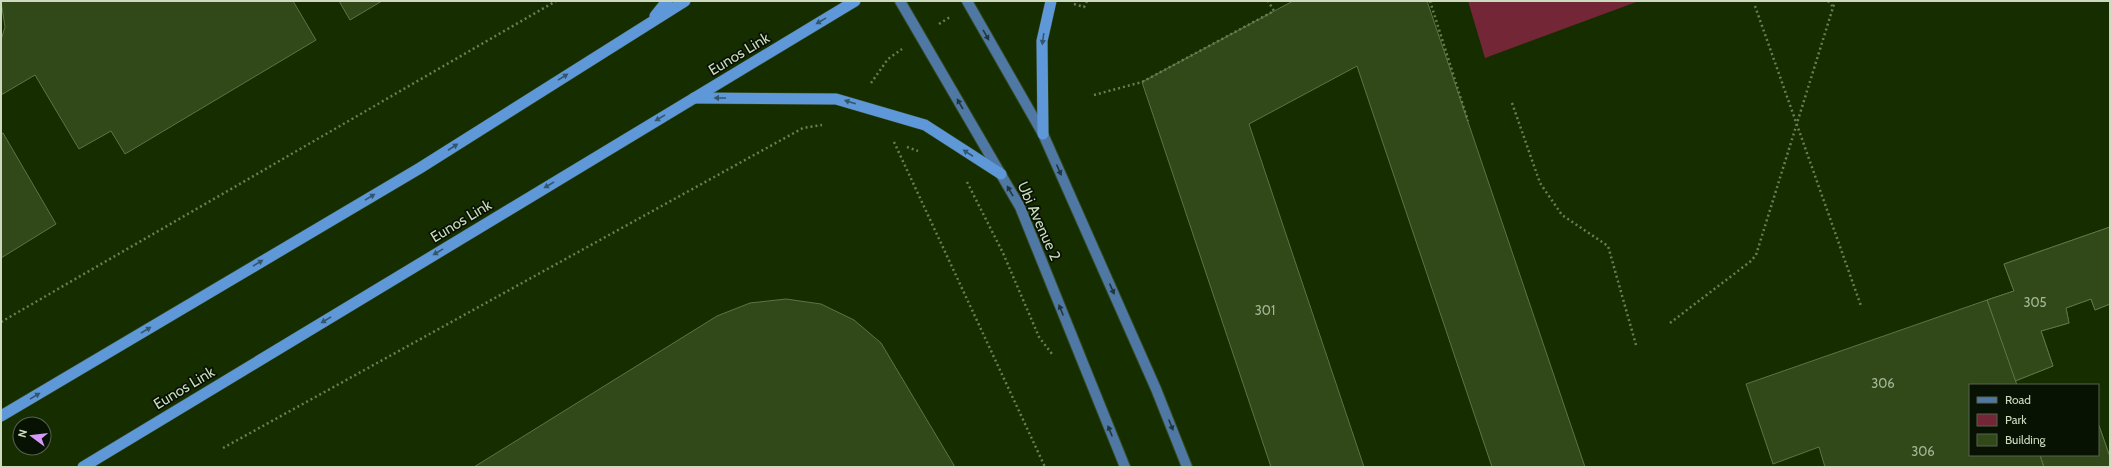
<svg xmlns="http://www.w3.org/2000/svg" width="2111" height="468" font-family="Cabin,sans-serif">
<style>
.green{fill:#732636}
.building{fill:#314919;stroke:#5a7544}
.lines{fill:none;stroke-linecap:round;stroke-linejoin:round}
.secondary-casing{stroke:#33491f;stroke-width:12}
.trunk-casing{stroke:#33491f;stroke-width:12}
.path{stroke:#6a7d58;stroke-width:2.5;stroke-dasharray:2 3;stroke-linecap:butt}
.secondary{stroke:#5078a4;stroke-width:10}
.trunk{stroke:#5e98d8;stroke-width:11}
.oneway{fill:#33556d}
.oneway2{fill:#21363b}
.labels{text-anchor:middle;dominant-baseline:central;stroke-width:3.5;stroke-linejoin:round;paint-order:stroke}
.number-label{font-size:13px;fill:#a5b696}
.street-label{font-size:15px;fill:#ccdbc0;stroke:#081202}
</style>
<rect width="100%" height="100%" fill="#162d00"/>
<path class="green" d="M1468,1H1639L1485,58Z"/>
<g class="building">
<path d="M1,1H293L316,40L125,154L111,131L79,149L35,75L1,95V40L5,27Z"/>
<path d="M339,1H382L350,20Z"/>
<path d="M1293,1H1427L1585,467H1492L1357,66L1249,124L1364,467H1271L1142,82Z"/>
<path d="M3,133L56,224L1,258V134Z"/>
<path d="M2110,227V304L2095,310L2091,299L2066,308L2069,323L2041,331L2053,366L2015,381L1987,300L2014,291L2004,264Z"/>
<path d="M2110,227V304L2095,310L2091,299L2066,308L2069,323L2041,331L2053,366L2015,381L1987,300L2014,291L2004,264Z"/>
<path d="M786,299L821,304L854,320L881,343L955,467H474L717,316L750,303Z"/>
<path d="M1987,300L2017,385H1970V455H2040L2044,467H1825L1819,447L1773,464L1746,384Z"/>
<path d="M2098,423L2110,457V467H2044L2040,455H2098Z"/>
<path d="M2098,423L2110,457V467H2044L2040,455H2098Z"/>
</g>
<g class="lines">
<g class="secondary-casing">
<g id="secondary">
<path d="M900,1L1020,207L1125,467"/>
<path d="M967,1L1043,134L1156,389L1187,467"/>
</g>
</g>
<g class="trunk-casing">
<g id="trunk">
<path d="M655,16L667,1"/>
<path d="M694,98L836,99L925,125L1001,174"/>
<path d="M1043,134L1042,41L1051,1"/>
<path d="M1,416L420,168L685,1"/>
<path d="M83,467L855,1"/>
</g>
</g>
<g class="path">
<path d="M1430,1L1468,121"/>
<path d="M1828,1L1832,6"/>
<path d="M1074,4L1084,7L1087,1"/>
<path d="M1755,6L1861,306"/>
<path d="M939,24L950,17"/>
<path d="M871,83L888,59L902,49"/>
<path d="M1094,95L1142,82L1274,11L1268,1"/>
<path d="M1512,103L1540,183L1562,215L1608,246L1636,345"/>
<path d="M894,142L1045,467"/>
<path d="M907,147L918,151"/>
<path d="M967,182L1003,253L1039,337L1052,354"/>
<path d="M1,322L556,1"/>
<path d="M1670,323L1751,261L1756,255L1835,1"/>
<path d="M223,448L803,128L822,125"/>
</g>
<use href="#secondary" class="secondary"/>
<use href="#trunk" class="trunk"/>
</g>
<defs><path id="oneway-solid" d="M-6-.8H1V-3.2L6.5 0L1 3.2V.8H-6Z"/></defs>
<g class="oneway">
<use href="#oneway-solid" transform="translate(821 21) rotate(149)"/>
<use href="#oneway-solid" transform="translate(1043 39) rotate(98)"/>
<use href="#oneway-solid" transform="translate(563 77) rotate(-32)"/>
<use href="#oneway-solid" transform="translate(720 98) rotate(-180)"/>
<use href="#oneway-solid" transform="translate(850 102) rotate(-163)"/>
<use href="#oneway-solid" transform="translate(660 118) rotate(149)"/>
<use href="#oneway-solid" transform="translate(453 147) rotate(-33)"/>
<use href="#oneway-solid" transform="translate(968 153) rotate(-147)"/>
<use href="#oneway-solid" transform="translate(549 185) rotate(149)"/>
<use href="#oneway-solid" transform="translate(370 197) rotate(-31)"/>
<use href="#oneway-solid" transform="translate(438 252) rotate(149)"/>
<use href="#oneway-solid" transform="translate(258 263) rotate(-31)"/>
<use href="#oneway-solid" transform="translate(326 320) rotate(149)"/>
<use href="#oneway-solid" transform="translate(146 330) rotate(-31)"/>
<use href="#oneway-solid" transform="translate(35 396) rotate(-31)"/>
</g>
<g class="oneway2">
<use href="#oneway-solid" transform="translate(986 35) rotate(60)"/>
<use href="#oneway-solid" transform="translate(960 104) rotate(-120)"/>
<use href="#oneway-solid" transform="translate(1059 170) rotate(66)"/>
<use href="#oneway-solid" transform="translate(1010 191) rotate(-120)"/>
<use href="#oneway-solid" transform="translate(1112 289) rotate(66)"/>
<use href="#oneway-solid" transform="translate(1061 310) rotate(-112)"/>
<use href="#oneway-solid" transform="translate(1171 425) rotate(68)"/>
<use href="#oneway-solid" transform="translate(1110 431) rotate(-112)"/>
</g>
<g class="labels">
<g class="number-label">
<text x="2035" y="302">305</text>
<text x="1265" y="310">301</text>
<text x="1883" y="383">306</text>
<text x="1923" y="451">306</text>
</g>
<g class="street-label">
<text transform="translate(739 54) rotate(-31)">Eunos Link</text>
<text transform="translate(461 221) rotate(-31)">Eunos Link</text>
<text transform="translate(1039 221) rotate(66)">Ubi Avenue 2</text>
<text transform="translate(184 388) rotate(-31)">Eunos Link</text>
</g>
</g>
<rect width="2111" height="468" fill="none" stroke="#ccdbc0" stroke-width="4"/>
<rect x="1969" y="384" width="130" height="72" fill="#081202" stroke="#56624e"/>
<rect x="1977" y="397" width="20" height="6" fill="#5078a4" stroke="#56624e"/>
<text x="2005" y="404" font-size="12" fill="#ccdbc0">Road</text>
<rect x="1977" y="414" width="20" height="12" fill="#732636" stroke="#56624e"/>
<text x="2005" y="424" font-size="12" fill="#ccdbc0">Park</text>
<rect x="1977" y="434" width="20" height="12" fill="#314919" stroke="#56624e"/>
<text x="2005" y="444" font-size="12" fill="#ccdbc0">Building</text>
<g transform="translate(32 436) rotate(285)"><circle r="19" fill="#081202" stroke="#56624e"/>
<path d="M0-3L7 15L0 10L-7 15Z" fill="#d69bfa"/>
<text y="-6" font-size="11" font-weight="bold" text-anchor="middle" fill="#ccdbc0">N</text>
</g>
</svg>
